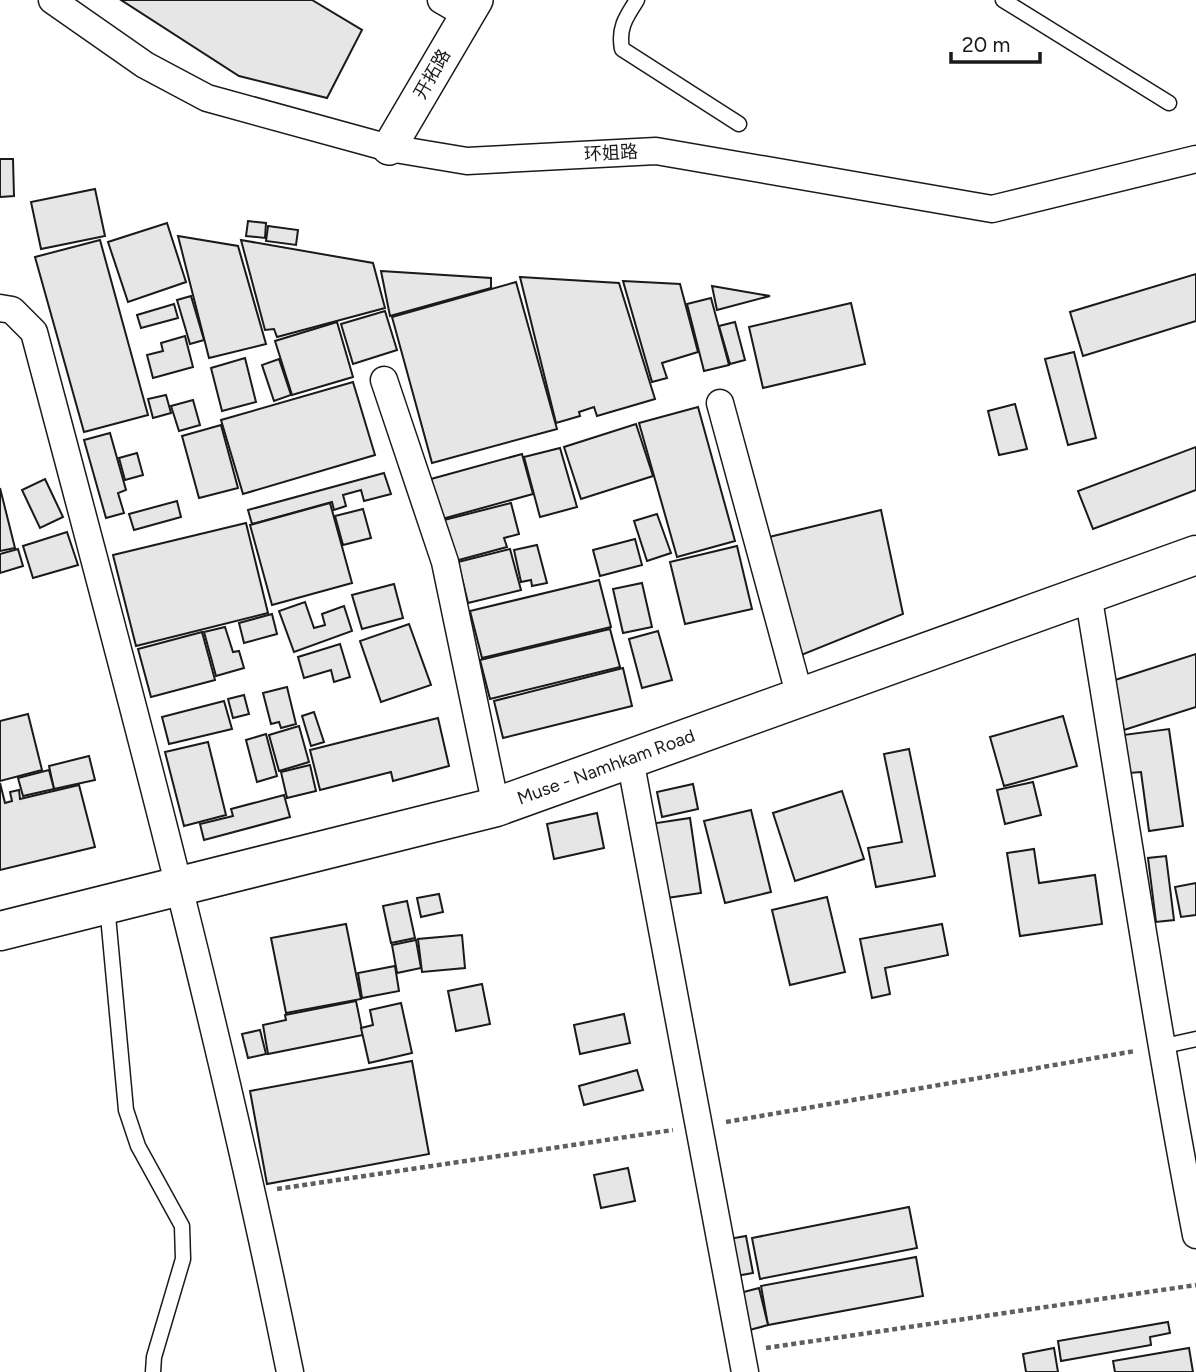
<svg xmlns="http://www.w3.org/2000/svg" width="1196" height="1372" font-family="Figtree,'Noto Sans SC',sans-serif">
<style>
.building{fill:#e6e6e6;stroke:#1a1a1a;stroke-width:2}
.lines{fill:none;stroke-linecap:round;stroke-linejoin:round}
.service-casing{stroke:#1a1a1a;stroke-width:17}
.minor-casing{stroke:#1a1a1a;stroke-width:29}
.tertiary-casing{stroke:#1a1a1a;stroke-width:36}
.trunk-casing{stroke:#1a1a1a;stroke-width:41}
.path{stroke:#5f5f5f;stroke-width:4.5;stroke-dasharray:5 3.5;stroke-linecap:butt}
.service{stroke:#fff;stroke-width:14}
.minor{stroke:#fff;stroke-width:26}
.tertiary{stroke:#fff;stroke-width:33}
.trunk{stroke:#fff;stroke-width:38}
.labels{text-anchor:middle;dominant-baseline:central;stroke-width:5;stroke-linejoin:round;paint-order:stroke}
.street-label{font-size:18px;fill:#1a1a1a;stroke:#fff}
</style>
<rect width="100%" height="100%" fill="#fff"/>
<g class="building">
<path d="M121,0H312L362,30L327,98L239,76Z"/>
<path d="M0,159H13L14,196L0,197Z"/>
<path d="M95,189L105,236L41,249L31,202Z"/>
<path d="M248,221L266,223L265,238L246,236Z"/>
<path d="M167,223L186,282L128,302L108,242Z"/>
<path d="M268,226L298,230L296,245L266,241Z"/>
<path d="M178,236L238,246L266,344L209,358Z"/>
<path d="M100,240L148,415L84,432L35,257Z"/>
<path d="M241,240L373,263L385,308L277,337L274,329L265,330Z"/>
<path d="M381,271L491,278V288L390,316Z"/>
<path d="M1196,274V321L1083,356L1070,312Z"/>
<path d="M520,277L619,283L655,399L597,416L594,407L579,412L580,416L556,423Z"/>
<path d="M623,281L680,284L698,352L662,363L667,378L652,382Z"/>
<path d="M516,282L557,429L432,463L392,317Z"/>
<path d="M712,286L770,296L717,310Z"/>
<path d="M191,296L204,340L190,344L177,300Z"/>
<path d="M711,298L729,365L704,371L687,304Z"/>
<path d="M851,303L865,364L763,388L749,327Z"/>
<path d="M174,304L178,318L141,328L137,315Z"/>
<path d="M385,311L397,350L353,364L341,324Z"/>
<path d="M337,322L353,377L292,395L275,341Z"/>
<path d="M735,322L745,360L730,364L719,326Z"/>
<path d="M185,336L193,367L153,378L147,355L163,351L161,343Z"/>
<path d="M1074,352L1096,438L1068,445L1045,359Z"/>
<path d="M245,358L256,402L222,411L211,368Z"/>
<path d="M279,359L291,395L274,401L262,365Z"/>
<path d="M353,382L375,455L243,494L221,420Z"/>
<path d="M166,395L171,413L153,418L148,399Z"/>
<path d="M193,400L200,425L179,431L171,406Z"/>
<path d="M1015,404L1027,449L999,455L988,411Z"/>
<path d="M698,407L735,541L677,557L639,423Z"/>
<path d="M636,424L653,476L581,499L564,447Z"/>
<path d="M221,425L238,488L199,498L182,436Z"/>
<path d="M110,433L126,490L118,493L124,513L106,518L84,440Z"/>
<path d="M1196,447V490L1093,529L1078,491Z"/>
<path d="M560,448L577,507L540,517L524,457Z"/>
<path d="M137,453L143,475L125,480L119,458Z"/>
<path d="M522,454L533,494L442,519L431,479Z"/>
<path d="M384,473L391,494L364,501L361,490L343,495L346,506L334,510L332,502L252,524L248,510Z"/>
<path d="M45,479L63,517L40,528L22,490Z"/>
<path d="M0,488L15,548L0,551Z"/>
<path d="M177,501L181,517L134,530L129,514Z"/>
<path d="M330,503L352,583L272,605L250,525Z"/>
<path d="M511,503L519,534L504,538L507,547L455,561L444,520Z"/>
<path d="M363,509L371,538L343,545L335,516Z"/>
<path d="M881,510L903,614L799,656L769,537Z"/>
<path d="M657,514L671,553L647,561L634,521Z"/>
<path d="M246,523L268,613L136,646L113,555Z"/>
<path d="M67,532L78,565L33,578L23,546Z"/>
<path d="M635,539L642,565L600,576L593,550Z"/>
<path d="M537,545L547,583L532,586L531,580L521,582L514,550Z"/>
<path d="M737,546L752,609L685,624L670,562Z"/>
<path d="M18,549L23,566L0,573V554Z"/>
<path d="M510,549L521,590L468,603L458,562Z"/>
<path d="M599,580L611,627L482,658L470,611Z"/>
<path d="M642,583L652,627L623,633L613,589Z"/>
<path d="M394,584L403,618L362,629L352,595Z"/>
<path d="M305,602L314,628L325,625L322,614L344,606L352,631L294,652L279,611Z"/>
<path d="M272,614L277,634L244,643L239,623Z"/>
<path d="M409,624L431,685L381,702L360,641Z"/>
<path d="M225,627L233,652L239,651L244,668L216,676L204,632Z"/>
<path d="M610,629L620,667L490,699L480,660Z"/>
<path d="M658,631L672,680L642,688L629,639Z"/>
<path d="M202,632L215,680L151,697L138,649Z"/>
<path d="M340,644L350,677L334,682L331,670L304,678L298,657Z"/>
<path d="M1196,654V707L1124,730L1109,682Z"/>
<path d="M623,668L632,706L503,738L494,701Z"/>
<path d="M287,687L296,724L281,728L279,722L271,724L263,693Z"/>
<path d="M244,695L249,714L233,718L228,699Z"/>
<path d="M224,701L232,729L169,744L162,717Z"/>
<path d="M314,712L324,742L311,746L302,716Z"/>
<path d="M28,714L42,770L0,781V721Z"/>
<path d="M1063,716L1077,766L1004,786L990,737Z"/>
<path d="M438,718L449,766L393,781L391,772L320,790L310,750Z"/>
<path d="M299,726L309,762L279,771L269,735Z"/>
<path d="M1169,729L1183,826L1149,831L1141,772L1129,773L1123,735Z"/>
<path d="M266,734L277,776L257,782L246,740Z"/>
<path d="M208,742L226,815L184,826L165,752Z"/>
<path d="M909,749L935,876L876,887L868,848L902,842L884,754Z"/>
<path d="M89,756L95,780L54,789L49,766Z"/>
<path d="M310,765L316,791L287,798L281,772Z"/>
<path d="M49,770L54,789L23,796L18,778Z"/>
<path d="M1033,782L1041,815L1005,824L997,790Z"/>
<path d="M0,783L5,803L12,801L10,792L19,790L20,799L79,785L95,847L0,870Z"/>
<path d="M693,784L698,809L662,817L657,792Z"/>
<path d="M842,791L864,859L795,881L773,813Z"/>
<path d="M284,795L290,817L204,840L200,824L233,816L231,809Z"/>
<path d="M751,810L771,892L725,903L704,821Z"/>
<path d="M597,813L604,848L554,859L547,824Z"/>
<path d="M690,818L701,893L660,899L650,824Z"/>
<path d="M1034,849L1039,883L1095,875L1102,924L1020,936L1007,853Z"/>
<path d="M1166,856L1174,920L1156,922L1148,858Z"/>
<path d="M1196,883V915L1181,917L1175,887Z"/>
<path d="M439,894L443,912L421,917L417,898Z"/>
<path d="M827,897L845,972L790,985L772,910Z"/>
<path d="M407,901L415,938L391,943L383,906Z"/>
<path d="M346,924L361,999L286,1013L271,938Z"/>
<path d="M942,924L948,955L885,968L890,994L872,998L860,939Z"/>
<path d="M462,935L465,968L422,972L418,939Z"/>
<path d="M416,940L421,968L397,973L392,945Z"/>
<path d="M395,966L399,991L362,998L358,973Z"/>
<path d="M482,984L490,1024L456,1031L448,991Z"/>
<path d="M356,1001L363,1035L268,1054L263,1025L286,1020L285,1015Z"/>
<path d="M401,1003L412,1053L369,1063L361,1028L373,1025L370,1010Z"/>
<path d="M624,1014L630,1043L580,1054L574,1025Z"/>
<path d="M260,1030L266,1054L248,1058L242,1034Z"/>
<path d="M412,1061L429,1154L267,1184L250,1091Z"/>
<path d="M637,1070L643,1090L584,1105L579,1086Z"/>
<path d="M628,1168L635,1201L601,1208L594,1175Z"/>
<path d="M909,1207L917,1248L760,1279L752,1238Z"/>
<path d="M746,1236L753,1273L736,1276L729,1239Z"/>
<path d="M916,1257L923,1296L768,1325L761,1286Z"/>
<path d="M759,1288L768,1325L746,1331L736,1294Z"/>
<path d="M1168,1322L1170,1333L1150,1337L1151,1345L1061,1361L1058,1341Z"/>
<path d="M1054,1348L1058,1372H1026L1023,1354Z"/>
<path d="M1189,1348L1193,1372H1115L1113,1361Z"/>
</g>
<g class="lines">
<g class="service-casing">
<g id="service">
<path d="M637,0C626,17 618,28 622,49L739,124"/>
<path d="M1003,0L1169,103"/>
<path d="M107,905L126,1110L138,1146L182,1226L183,1259L154,1357L153,1372"/>
<path d="M1160,1047L1196,1039"/>
</g>
</g>
<g class="minor-casing">
<g id="minor">
<path d="M52,0L145,65L207,98L389,148L467,161L656,151L992,209L1196,159"/>
<path d="M441,0L467,15"/>
<path d="M0,308L12,310L34,332C126,678 219,1022 290,1372"/>
<path d="M384,380L445,562L496,807"/>
<path d="M720,403L800,697"/>
<path d="M1088,594C1124,808 1155,1022 1196,1235"/>
<path d="M630,759L745,1372"/>
</g>
</g>
<g class="tertiary-casing">
<path id="tertiary" d="M389,148L476,0"/>
</g>
<g class="trunk-casing">
<path id="trunk" d="M0,931L496,807L1196,555"/>
</g>
<g class="path">
<path d="M726,1122L1135,1051"/>
<path d="M277,1189L673,1130"/>
<path d="M766,1348L1196,1285"/>
</g>
<use href="#service" class="service"/>
<use href="#minor" class="minor"/>
<use href="#tertiary" class="tertiary"/>
<use href="#trunk" class="trunk"/>
</g>
<g class="labels">
<g class="street-label">
<text transform="translate(432 74) rotate(-60)">开拓路</text>
<text transform="translate(611 153) rotate(-3)">环姐路</text>
<text transform="translate(606 767) rotate(-20)">Muse - Namhkam Road</text>
</g>
</g>
<path d="M951 52v10h89v-10" fill="none" stroke="#1a1a1a" stroke-width="3.5"/>
<text x="962" y="52" font-size="21" fill="#1a1a1a" stroke="#ffffff" stroke-width="5" paint-order="stroke">20 m</text>
</svg>
